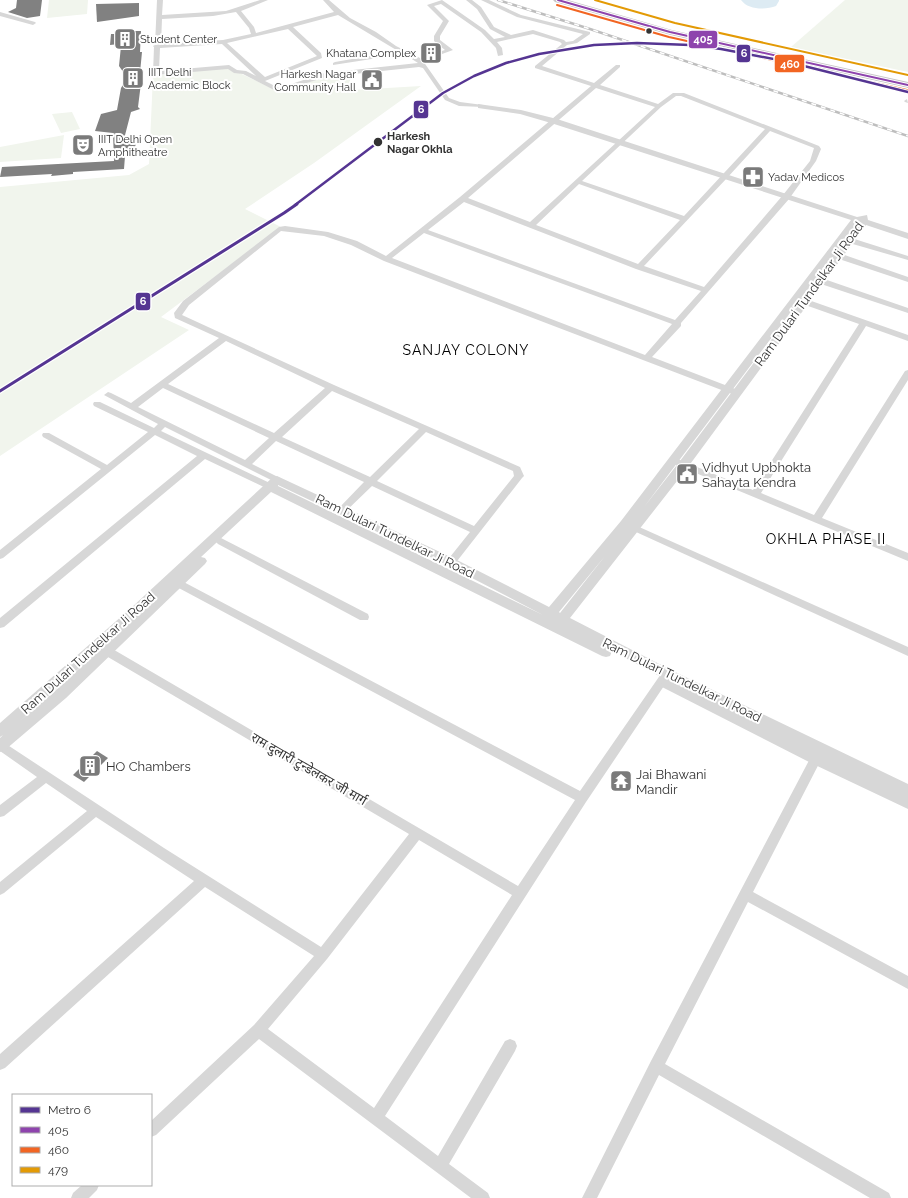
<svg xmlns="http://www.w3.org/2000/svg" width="908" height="1198" font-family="Raleway,'Noto Sans Devanagari',sans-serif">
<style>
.green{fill:#f1f5ed}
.water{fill:#ddebf3}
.building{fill:#818181}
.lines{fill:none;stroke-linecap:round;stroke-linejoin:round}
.minor{fill:#d7d7d7;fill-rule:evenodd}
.tertiary{fill:#d7d7d7;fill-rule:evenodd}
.trunk{fill:#c7c7c7;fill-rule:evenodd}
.rail-casing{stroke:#bebebe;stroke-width:2.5}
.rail{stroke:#fff;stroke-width:1.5;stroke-dasharray:5;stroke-linecap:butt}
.bus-1-casing{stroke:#fff;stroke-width:4}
.bus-2-casing{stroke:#fff;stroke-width:4}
.bus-3-casing{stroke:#fff;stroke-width:4}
.bus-1{stroke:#8e44ad;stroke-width:2}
.bus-2{stroke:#f26522;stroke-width:2}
.bus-3{stroke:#e39a05;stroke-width:2}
.metro-1-far1-casing{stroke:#fff;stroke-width:4.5}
.metro-1-casing{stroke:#fff;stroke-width:5.5}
.metro-1-far1{stroke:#553592;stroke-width:2.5}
.metro-1{stroke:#553592;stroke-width:3}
.bus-dot{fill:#333;stroke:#fff;stroke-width:1.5}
.labels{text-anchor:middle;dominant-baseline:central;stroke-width:4;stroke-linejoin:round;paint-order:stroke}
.far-poi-label{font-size:11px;fill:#333;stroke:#fff;text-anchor:start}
.far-stop-label{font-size:11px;font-weight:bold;fill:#333;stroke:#fff;text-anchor:start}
.street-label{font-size:13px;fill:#333;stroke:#fff}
.poi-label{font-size:13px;fill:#333;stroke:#fff;text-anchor:start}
.neighbourhood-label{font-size:14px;letter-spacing:1px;fill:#000;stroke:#fff}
.line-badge{stroke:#fff;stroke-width:1.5}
.badge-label{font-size:11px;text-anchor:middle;font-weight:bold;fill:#fff}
</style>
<rect width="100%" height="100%" fill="#fff"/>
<g class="green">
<path d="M49,0H88L87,14L47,18Z"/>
<path d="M845,0H908V72L791,47Z"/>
<path d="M227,67L282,93L325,76L348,74L353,90L421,86L314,163L245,209L281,227L161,317L189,330L0,456V187L129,175L149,164L153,76Z"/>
<path d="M72,112L80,129L61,133L52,114Z"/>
<path d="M64,135L61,158L0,162V147Z"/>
</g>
<path class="water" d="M741,0H779V1L776,6C766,10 748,10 741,0Z"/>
<g class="building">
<path d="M17,0H42L40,16L27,18L8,12L16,8Z"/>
<path d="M139,3V16L97,22L96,4Z"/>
<path d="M120,31H141L140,52H142L139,83H141L138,107L140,109L131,112L124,139L135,138L136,155L125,156L124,169L73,172V174L51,176L52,174L0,177L2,167L114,161L113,133L95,131L101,114L117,110L121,88L126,80V76L119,66L121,46H119V44L110,45L111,34H120Z"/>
<path d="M97,751L108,758L84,782L73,775Z"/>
</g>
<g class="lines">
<g class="minor">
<path d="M157,0H163L162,15L226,11L260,0H268L241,11L254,27L256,33L334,12L323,0H329L350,18L376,32L396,46L420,58L445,50L434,41V36L443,21L427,5L442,0L485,30L494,39L505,37L490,29L477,9L466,0H472L481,7L494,27L511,35L533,30L564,40L566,42L573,41L583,34L517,17L481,0H489L521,15L590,32V34L577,43L567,45L542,66L594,83L616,65H620V67L600,85L658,104L673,93H684L819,146L821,149L816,161L789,199L681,323V326L652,357L738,390L739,392L738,394H732L384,261L351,245L324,236L281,231L189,305L182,315L334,385L520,467L524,476L522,478L454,565H448L446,562L470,532L372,486L344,513H338L336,511L338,509L364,482L276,441L252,464L280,478L282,480L280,482L277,483L165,427L161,431L274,485L276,487L271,490L268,489L205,459L4,627L0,628V618L197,456L155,435L3,558L0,559V550L101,469L43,437L42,435L43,433H49L107,465L148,432L94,406L93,404L94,402H100L154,428L158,424L104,395L108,392L111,393L131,403L219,338L175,318L174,313L183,301L279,227L285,226L328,232L357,241L386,256L460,197L591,86L535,68V66L562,44L560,42L533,34L497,42L502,48L503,55L498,56L496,48L481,32L441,4L434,6L449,21L440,36V40L453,50L423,61L449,98L460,102L483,105V107L459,106L445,100L423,68L419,67L326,77L278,92L243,74L234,73L228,69L156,75L153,73L154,47L153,46L155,45ZM236,12L249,28L251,34L223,40L161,44L162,19L213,16ZM338,15L398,51L335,62L333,63V65L404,54L418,63L325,73L279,88L265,81L322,58L321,53L293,27ZM288,29L317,56L265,77L227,43ZM222,44L256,76L246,71L237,70L229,65L159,71L160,48ZM596,88L655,107L530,222L468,198ZM676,96H681L765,129L684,216L582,181L661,107ZM770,131L814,148L810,161L783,195L704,287L644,266L727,178ZM579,184L680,220L638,264L536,225ZM464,202L636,269L701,291L675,320L428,230ZM424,233L672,324L645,355L392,258ZM226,341L325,388L274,433L168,384ZM163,388L269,438L245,460L138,407ZM332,391L419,429L370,477L282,437ZM426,432L513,471L514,476L474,526L377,481Z"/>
<path d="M0,12L35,22L36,23L33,25L0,16Z"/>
<path d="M907,99L908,103L905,102L904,101Z"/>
<path d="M839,236H845L908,256V260L839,240Z"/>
<path d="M827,251H833L908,277V282L827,255Z"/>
<path d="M818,279H824L908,308V313L818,283Z"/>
<path d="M794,297H800L908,335V341L866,326L761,493L814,515L905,371L908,370V380L822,518L908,553V561L674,464L672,462L677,459L680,460L753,490L859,324L794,301Z"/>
<path d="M628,522L908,647V656L625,527L623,525Z"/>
<path d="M221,538L368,614L369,617L368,620H360L218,544L216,542L218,540Z"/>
<path d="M178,579L580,791L663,671L667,670L671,671L672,674L586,802L385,1116L438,1156L505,1041L510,1039L515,1041L517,1046L515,1051L449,1164L488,1193L490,1198H471L259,1039L156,1135L151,1137V1121L254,1025L314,956L205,887L5,1068L0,1070V1054L194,881L96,817L4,893L0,895V882L87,811L46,783L4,816L0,817V805L37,777L0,751V740L164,848L321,947L409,834L96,650L95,647L96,644L100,643L104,644L518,886L575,800L175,586L173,583L175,580ZM419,840L512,895L374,1108L268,1029L327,959Z"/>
<path d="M819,747L823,749L825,752L753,892L908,976V989L748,902L665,1064L889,1193L891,1198H870L659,1075L597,1198H582L651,1061L815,749Z"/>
<path d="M82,1185H99L97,1190L89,1198H71L73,1193Z"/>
</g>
<path class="tertiary" d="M478,104L521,110L557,119L857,217L867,215L868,220L908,233V239L866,225L688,467L570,618L671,670L908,784V809L811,763L662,687L661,683L665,679L612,651L610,656L606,657L602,656L271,492L201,557L205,558L207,561L205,564L66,698L5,750L0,752V738L3,735L0,737V723L131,608L273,477L277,476L455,559L549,607L621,521L851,220L551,123L520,114L478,108ZM859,223L680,461L644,507L858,223ZM278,485L447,565L543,615L278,486ZM605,556L560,613L559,612ZM95,654L56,690L20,721Z"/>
<path class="trunk" d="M553,0H568L672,30L908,82V88L670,35L555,2Z"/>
<g class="rail-casing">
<path id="rail" d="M498,0L590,29L908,136"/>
</g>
<use href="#rail" class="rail"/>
<g class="bus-1-casing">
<path id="bus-1" d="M558,0L670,32L908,85"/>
</g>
<g class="bus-2-casing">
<path id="bus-2" d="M557,5L669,37L907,90"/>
</g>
<g class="bus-3-casing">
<path id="bus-3" d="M595,0L675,23L908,75"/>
</g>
<use href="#bus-1" class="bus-1"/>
<use href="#bus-2" class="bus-2"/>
<use href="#bus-3" class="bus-3"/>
<g class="metro-1-far1-casing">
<path id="metro-1-far1" d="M295,205L443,93L474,76L506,63L539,54L594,45L637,43L690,45L721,49L784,61L908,92"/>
</g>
<g class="metro-1-casing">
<path id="metro-1" d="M0,391L284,213L297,204"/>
</g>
<use href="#metro-1-far1" class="metro-1-far1"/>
<use href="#metro-1" class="metro-1"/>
</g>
<defs>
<g id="building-square" transform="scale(1.15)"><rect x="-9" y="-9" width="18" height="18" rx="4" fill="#7a7a7a" stroke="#fff"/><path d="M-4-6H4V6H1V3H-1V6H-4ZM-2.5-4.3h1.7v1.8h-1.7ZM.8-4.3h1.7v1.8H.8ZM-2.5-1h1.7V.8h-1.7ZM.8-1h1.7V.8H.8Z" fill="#fff"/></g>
<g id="civic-square" transform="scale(1.15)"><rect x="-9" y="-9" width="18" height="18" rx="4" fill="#7a7a7a" stroke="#fff"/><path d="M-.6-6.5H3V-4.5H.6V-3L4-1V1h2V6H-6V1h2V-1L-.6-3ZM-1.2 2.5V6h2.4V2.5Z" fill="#fff"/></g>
<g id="theatre-square" transform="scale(1.15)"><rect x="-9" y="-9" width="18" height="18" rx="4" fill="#7a7a7a" stroke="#fff"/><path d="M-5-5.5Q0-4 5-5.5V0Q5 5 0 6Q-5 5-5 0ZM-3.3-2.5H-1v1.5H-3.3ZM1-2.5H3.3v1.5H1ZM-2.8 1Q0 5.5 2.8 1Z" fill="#fff"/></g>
<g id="pharmacy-square" transform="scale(1.15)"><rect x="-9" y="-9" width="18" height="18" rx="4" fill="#7a7a7a" stroke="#fff"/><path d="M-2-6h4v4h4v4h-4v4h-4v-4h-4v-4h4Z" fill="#fff"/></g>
<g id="temple-square" transform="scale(1.15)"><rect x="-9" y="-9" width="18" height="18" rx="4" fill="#7a7a7a" stroke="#fff"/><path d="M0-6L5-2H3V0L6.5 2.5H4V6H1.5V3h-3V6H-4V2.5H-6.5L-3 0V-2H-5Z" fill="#fff"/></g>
</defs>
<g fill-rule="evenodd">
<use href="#building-square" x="125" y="39"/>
<use href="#building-square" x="431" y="53"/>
<use href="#building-square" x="133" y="78"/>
<use href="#civic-square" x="372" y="80"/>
<use href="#theatre-square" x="83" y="145"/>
<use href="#pharmacy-square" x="753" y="177"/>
<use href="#civic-square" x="687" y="474"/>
<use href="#building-square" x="90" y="766"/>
<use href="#temple-square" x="621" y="781"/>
</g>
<g class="bus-dot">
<circle cx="649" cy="31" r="3.5"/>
<circle cx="378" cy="142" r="5"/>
</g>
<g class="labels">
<g class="far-poi-label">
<text x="140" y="39">Student Center</text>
<text x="416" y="53" text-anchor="end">Khatana Complex</text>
<text x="148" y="72">IIIT Delhi<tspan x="148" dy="13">Academic Block</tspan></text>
<text x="356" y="74" text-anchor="end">Harkesh Nagar<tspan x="356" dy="13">Community Hall</tspan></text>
<text x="98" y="139">IIIT Delhi Open<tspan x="98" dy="13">Amphitheatre</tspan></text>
<text x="768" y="177">Yadav Medicos</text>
</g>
<g class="far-stop-label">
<text x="387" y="136">Harkesh<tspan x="387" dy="13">Nagar Okhla</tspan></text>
</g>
<g class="street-label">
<text transform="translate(809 294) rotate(-54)">Ram Dulari Tundelkar Ji Road</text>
<text transform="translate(395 536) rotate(26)">Ram Dulari Tundelkar Ji Road</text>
<text transform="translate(88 653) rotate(-42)">Ram Dulari Tundelkar Ji Road</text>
<text transform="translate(682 680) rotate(26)">Ram Dulari Tundelkar Ji Road</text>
<text transform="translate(309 769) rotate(30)">राम दुलारी टुन्डेलकर जी मार्ग</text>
</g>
<g class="poi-label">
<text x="702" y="467">Vidhyut Upbhokta<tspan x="702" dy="15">Sahayta Kendra</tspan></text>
<text x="106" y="766">HO Chambers</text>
<text x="636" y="774">Jai Bhawani<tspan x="636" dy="15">Mandir</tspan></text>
</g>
<g class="neighbourhood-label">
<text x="466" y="350">SANJAY COLONY</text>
<text x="826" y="539">OKHLA PHASE II</text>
</g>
</g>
<g class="line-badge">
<rect x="688" y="30" width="30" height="19" rx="4" fill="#8e44ad"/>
<rect x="736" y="44" width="15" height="19" rx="4" fill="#553592"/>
<rect x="774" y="54" width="31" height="19" rx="4" fill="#f26522"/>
<rect x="413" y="100" width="16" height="19" rx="4" fill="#553592"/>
<rect x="135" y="292" width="16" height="19" rx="4" fill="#553592"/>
</g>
<g class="badge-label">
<text x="703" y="43">405</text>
<text x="744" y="57">6</text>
<text x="790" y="68">460</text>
<text x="421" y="113">6</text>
<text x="143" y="305">6</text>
</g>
<rect x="12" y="1094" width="140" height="92" fill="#ffffff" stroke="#adadad"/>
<rect x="20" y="1107" width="20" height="6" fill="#553592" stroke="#adadad"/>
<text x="48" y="1114" font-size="12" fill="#333333">Metro 6</text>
<rect x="20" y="1127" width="20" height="6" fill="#8e44ad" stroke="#adadad"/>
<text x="48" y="1134" font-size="12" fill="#333333">405</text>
<rect x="20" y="1147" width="20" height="6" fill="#f26522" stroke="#adadad"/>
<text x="48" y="1154" font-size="12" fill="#333333">460</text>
<rect x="20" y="1167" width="20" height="6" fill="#e39a05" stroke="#adadad"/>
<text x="48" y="1174" font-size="12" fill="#333333">479</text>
</svg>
